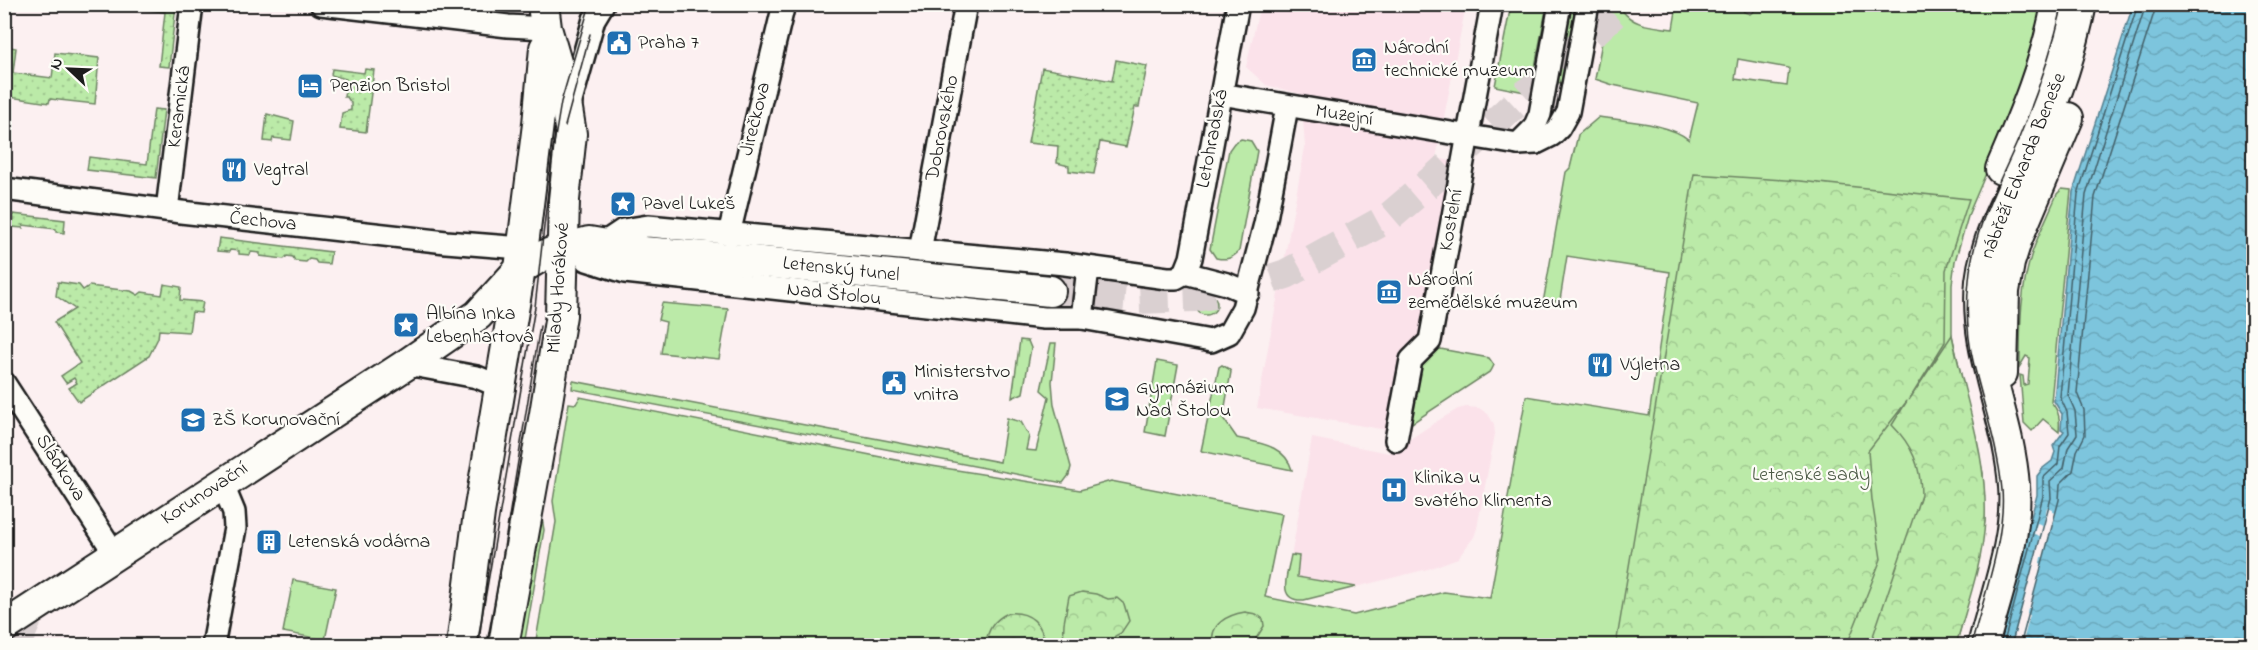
<svg xmlns="http://www.w3.org/2000/svg" width="2258" height="650" font-family="'Indie Flower',sans-serif">
<style>
.built{fill:#fbe2ea}
.green{fill:#bbeaa8;stroke:#6c8362;stroke-width:1.5;fill-rule:evenodd}
.forest{fill:url(#forest-crowns);stroke:#6c8362;stroke-width:1.5}
.garden{fill:url(#garden-dots);stroke:#6c8362;stroke-width:1.5}
.water{fill:url(#water-waves);stroke:#568190;stroke-width:1.5}
.pier{fill:#fcf0f1}
.lines{fill:none;stroke-linecap:round;stroke-linejoin:round}
.shore{stroke:#436069;stroke-width:1.5}
.secondary-tunnel{stroke:#dad0d1;stroke-width:30;stroke-dasharray:30 15;stroke-linecap:butt}
.trunk-tunnel{stroke:#dad0d1;stroke-width:33;stroke-dasharray:33 16;stroke-linecap:butt}
.minor-casing{stroke:#1c1c1c;stroke-width:26}
.secondary-casing{stroke:#1c1c1c;stroke-width:34}
.minor{stroke:#fdfcf7;stroke-width:21}
.secondary{stroke:#fdfcf7;stroke-width:30}
.tram{stroke:#1c1c1c;stroke-width:1.5}
.labels{text-anchor:middle;dominant-baseline:central;stroke-width:4.5;stroke-linejoin:round;paint-order:stroke}
.poi-label{font-size:20px;fill:#1c1c1c;stroke:#fdfcf7;text-anchor:start}
.street-label{font-size:20px;fill:#1c1c1c;stroke:#fdfcf7}
.park-label{font-size:20px;fill:#4c5a46;stroke:#fdfcf7}
</style>
<defs>
<pattern id="forest-crowns" width="20" height="18" patternUnits="userSpaceOnUse" patternTransform="scale(1.5)"><rect width="20" height="18" fill="#bbeaa8"/><path d="M2 6a3 3 0 1 1 6 0M12 15a3 3 0 1 1 6 0" fill="none" stroke="#a0c890"/></pattern>
<pattern id="garden-dots" width="8" height="8" patternUnits="userSpaceOnUse" patternTransform="scale(1.5)"><rect width="8" height="8" fill="#bbeaa8"/><path d="M2 2h.1M6 6h.1" fill="none" stroke="#a0c890" stroke-width="1.8" stroke-linecap="round"/></pattern>
<pattern id="water-waves" width="16" height="10" patternUnits="userSpaceOnUse" patternTransform="scale(1.5)"><rect width="16" height="10" fill="#7dc5dd"/><path d="M0 5q4-4 8 0t8 0" fill="none" stroke="#6ba9bd"/></pattern>
</defs>
<rect width="100%" height="100%" fill="#fcf0f1"/>
<filter id="ink" filterUnits="userSpaceOnUse"><feTurbulence type="fractalNoise" baseFrequency=".0167" numOctaves="2"/><feDisplacementMap in="SourceGraphic" scale="12" xChannelSelector="R" yChannelSelector="G"/><feConvolveMatrix kernelMatrix="1 2 1 2 8 2 1 2 1" color-interpolation-filters="sRGB"/></filter>
<g filter="url(#ink)">
<g class="built">
<path d="M1260,5H1466L1436,158L1457,162L1424,336L1393,431L1257,408L1305,147L1301,94L1266,85L1246,67Z"/>
<path d="M1466,407L1479,408L1488,414L1494,424L1495,434L1477,528L1474,537L1458,558L1428,569L1304,600H1295L1289,598L1285,591L1312,438L1389,453L1439,420L1458,409Z"/>
</g>
<g class="green">
<path d="M1766,4L2046,5L2008,122L1969,213L1955,261L1952,284V335L1983,473L1985,521L1976,572L1956,645L535,646L556,522L553,501L569,403L576,404L580,397L901,461L1080,490L1111,481L1282,514L1265,597L1354,615L1444,592L1490,598L1526,396L1649,416L1670,272L1567,256L1560,300L1543,303L1566,172L1570,168L1578,135L1599,117C1624,121 1670,123 1689,140L1698,103L1613,85L1595,79L1609,5H1623L1622,10C1634,27 1654,26 1673,29L1677,5H1741L1744,12L1750,14L1755,10L1756,7L1765,9ZM1738,59L1789,68L1787,86L1735,79Z"/>
<path d="M1511,5H1547L1530,93L1495,86Z"/>
<path d="M1566,5H1582L1568,79L1562,83L1555,82Z"/>
<path d="M1241,139L1251,141L1257,151L1239,251C1232,259 1226,260 1216,258L1210,249L1229,150L1234,143Z"/>
<path d="M2062,189L2071,190L2051,402C2060,412 2060,420 2059,432L2043,419L2032,431L2024,423L2020,375L2023,376L2024,385L2028,384L2030,358L2026,356L2020,366C2020,327 2020,287 2033,250C2040,231 2049,213 2057,194Z"/>
<circle cx="1206" cy="304" r="11"/>
<path d="M662,303L728,309L719,359L661,353L666,322L658,320Z"/>
<path d="M1020,340L1028,341L1031,348L1023,393L1012,398Z"/>
<path d="M1051,343H1056L1052,382L1054,405L1071,467L1069,475L1063,483L572,389L573,381L1000,462L1007,418L1021,422L1029,436L1026,450L1036,451L1049,397L1041,390Z"/>
<path d="M1435,348L1489,358L1494,365L1491,371L1403,429L1415,365Z"/>
<path d="M1157,361L1178,365L1165,436L1145,432Z"/>
<path d="M1222,365L1229,369L1231,372L1223,418L1237,438C1259,443 1285,445 1292,470L1201,451L1219,367Z"/>
<path d="M541,512L544,530L524,645L512,646Z"/>
<path d="M1291,555L1299,556L1297,577L1356,587L1304,600C1275,602 1288,573 1291,555Z"/>
<path d="M293,580L336,588L325,640L283,632Z"/>
</g>
<g class="forest">
<path d="M1694,174L1800,181L1969,199L1946,270L1945,342L1909,400L1952,335C1964,396 1988,457 1985,520C1983,562 1967,605 1956,645H1870L1921,495C1921,466 1912,445 1892,425L1907,401L1868,451L1872,500L1881,559L1847,645H1616Z"/>
<path d="M1082,592L1096,594L1108,599L1117,598L1124,604L1129,621L1121,633L1115,636L1112,645H1063L1064,623L1069,596Z"/>
<path d="M1245,612L1256,614L1263,619L1264,626L1252,645H1213C1209,624 1227,615 1245,612Z"/>
<path d="M1008,613C1030,611 1044,624 1044,645H985C988,630 993,620 1008,613Z"/>
</g>
<g class="garden">
<path d="M107,5H176L169,67L159,66L165,12Z"/>
<path d="M5,46L16,48L13,73L52,78L55,53L99,58L95,104L50,99L49,103L10,97L9,105H5Z"/>
<path d="M1116,60L1147,66L1139,107H1135L1126,147L1100,142L1094,174L1069,171V166L1057,163L1058,146L1028,143L1042,68L1112,81Z"/>
<path d="M332,69L364,73L365,69L374,70L366,132L340,129L342,113L351,110V103L347,97H344L346,79L331,75Z"/>
<path d="M154,109L164,110L156,178L87,170L89,157L147,164Z"/>
<path d="M267,114L294,121L291,140L273,138L272,142L264,141Z"/>
<path d="M13,214L65,220L64,233L56,232V229L23,225V228L12,227Z"/>
<path d="M219,238L331,252L329,264L317,263L315,260L309,259L306,262L295,261L293,257L287,256L284,259L260,256V253L251,252L250,255L239,254V251L230,250L229,252L217,251Z"/>
<path d="M58,282L79,285L83,290L89,286L131,291L138,295L142,292L162,295L164,284L181,287L180,300L203,302L201,313L192,312L189,332L159,330L158,338L149,356L79,402L69,388L77,383L74,378L66,383L61,376L80,363L54,322L75,309L56,296Z"/>
</g>
<path class="water" d="M2133,5H2253V645L1997,646L2037,495V476L2043,468L2052,461L2055,452L2053,446L2064,431L2061,429L2062,414L2054,401L2073,192Z"/>
<path class="pier" d="M2047,507L2053,509V512L2056,513L2044,557H2041L2040,563L2042,564L2031,608H2028L2027,614L2030,615L2022,645H2012L2040,536L2034,534L2037,523L2043,525Z"/>
<g class="lines">
<g class="shore">
<path d="M2003,646L2043,496V478L2058,464L2060,446L2069,433L2067,412L2060,397L2078,194L2138,4"/>
<path d="M2011,646L2051,498L2050,481L2064,468L2068,448L2077,434L2075,411L2068,395L2086,195L2146,4"/>
<path d="M2020,646L2059,500L2060,484L2073,471L2077,451L2085,435L2084,410L2077,393L2095,197L2154,13L2155,4"/>
</g>
<path class="secondary-tunnel" d="M1050,291L1137,299L1195,297L1234,291L1286,274L1388,218L1436,177L1624,4"/>
<path class="trunk-tunnel" d="M4,627L47,646"/>
<g class="minor-casing">
<g id="minor">
<path d="M321,4L508,26L546,28"/>
<path d="M1221,94L1433,130L1518,144L1536,143L1552,135L1559,128L1568,112L1588,4"/>
<path d="M570,105L594,19L603,4"/>
<path d="M1518,144L1534,128L1540,114L1560,4"/>
<path d="M4,189L181,212L446,242L522,248"/>
<path d="M167,210L192,4"/>
<path d="M729,234L784,4"/>
<path d="M602,244L623,230L648,226L1065,264L1167,278H1176L1185,273L1227,284L1248,293"/>
<path d="M920,251L966,4"/>
<path d="M587,260L625,272L1044,318H1082L1211,341L1229,333L1243,308L1265,224L1287,107"/>
<path d="M1185,273L1191,258L1238,4"/>
<path d="M1082,318L1088,268"/>
<path d="M407,364L477,377L501,387"/>
<path d="M4,383L115,554"/>
<path d="M1396,440L1411,360L1430,341L1492,4"/>
<path d="M213,646L235,528L234,512L222,483"/>
</g>
</g>
<g class="secondary-casing">
<g id="secondary">
<path d="M2001,169C2024,116 2047,62 2057,4"/>
<path d="M2002,373L2004,291L2009,263L2016,241L2068,118"/>
<path d="M4,627L407,364L478,315L520,269L540,257L562,249L589,242L613,246L630,251L733,259L1050,291"/>
<path d="M462,646L479,513L520,269L538,124L545,48"/>
<path d="M503,646L545,414L561,315L564,200L571,134L564,90L546,28L543,4"/>
<path d="M1983,646C1996,594 2018,539 2014,486C2009,415 1974,354 1981,281C1987,229 2018,181 2039,134C2058,93 2072,48 2081,4"/>
</g>
</g>
<use href="#minor" class="minor"/>
<use href="#secondary" class="secondary"/>
<g class="tram">
<path d="M565,126L590,34"/>
<path d="M477,646L535,307L552,156L561,102L590,4"/>
<path d="M488,646L540,326"/>
<path d="M1971,646C1983,599 2006,537 2002,490C1998,446 1983,404 1973,361C1967,335 1966,307 1969,280C1973,229 1999,184 2019,138C2037,95 2052,50 2063,4"/>
</g>
</g>
</g>
<defs>
<g id="civic-square" transform="scale(1.35)"><rect x="-9" y="-9" width="18" height="18" rx="4" fill="#1f6fb2" stroke="#fdfcf7"/><path d="M-.6-6.5H3V-4.5H.6V-3L4-1V1h2V6H-6V1h2V-1L-.6-3ZM-1.2 2.5V6h2.4V2.5Z" fill="#fff"/></g>
<g id="museum-square" transform="scale(1.35)"><rect x="-9" y="-9" width="18" height="18" rx="4" fill="#1f6fb2" stroke="#fdfcf7"/><path d="M0-6L6-3V-2H-6V-3ZM-5-1h2V3h-2ZM-1-1h2V3h-2ZM3-1h2V3H3ZM-6 4H6V6H-6Z" fill="#fff"/></g>
<g id="hotel-square" transform="scale(1.35)"><rect x="-9" y="-9" width="18" height="18" rx="4" fill="#1f6fb2" stroke="#fdfcf7"/><path d="M-6-4.5h1.5V1H6V5H4.5V3h-9V5H-6ZM-4 0a1.8 1.8 0 1 1 3.6 0ZM.5 0V-2.5h3Q6-2.5 6 0Z" fill="#fff"/></g>
<g id="restaurant-square" transform="scale(1.35)"><rect x="-9" y="-9" width="18" height="18" rx="4" fill="#1f6fb2" stroke="#fdfcf7"/><path d="M-5-6h1v4h1v-4h1v4h1v-4h1v5L-1.5 .5V6h-2V.5L-5-1ZM5-6V6H3V1.5H1.5Q1.5-4 5-6Z" fill="#fff"/></g>
<g id="sight-square" transform="scale(1.35)"><rect x="-9" y="-9" width="18" height="18" rx="4" fill="#1f6fb2" stroke="#fdfcf7"/><path d="M0-6L1.8-2.2L6-1.7L2.9 1.2L3.7 5.4L0 3.3L-3.7 5.4L-2.9 1.2L-6-1.7L-1.8-2.2Z" fill="#fff"/></g>
<g id="school-square" transform="scale(1.35)"><rect x="-9" y="-9" width="18" height="18" rx="4" fill="#1f6fb2" stroke="#fdfcf7"/><path d="M0-5L7-2L0 1L-7-2ZM-4 1L0 2.5L4 1V4Q0 6-4 4Z" fill="#fff"/></g>
<g id="hospital-square" transform="scale(1.35)"><rect x="-9" y="-9" width="18" height="18" rx="4" fill="#1f6fb2" stroke="#fdfcf7"/><path d="M-5-5h3v3.5h4V-5h3V5h-3V1.5h-4V5h-3Z" fill="#fff"/></g>
<g id="building-square" transform="scale(1.35)"><rect x="-9" y="-9" width="18" height="18" rx="4" fill="#1f6fb2" stroke="#fdfcf7"/><path d="M-4-6H4V6H1V3H-1V6H-4ZM-2.5-4.3h1.7v1.8h-1.7ZM.8-4.3h1.7v1.8H.8ZM-2.5-1h1.7V.8h-1.7ZM.8-1h1.7V.8H.8Z" fill="#fff"/></g>
</defs>
<g fill-rule="evenodd">
<use href="#civic-square" x="619" y="43"/>
<use href="#museum-square" x="1364" y="60"/>
<use href="#hotel-square" x="310" y="86"/>
<use href="#restaurant-square" x="234" y="170"/>
<use href="#sight-square" x="623" y="204"/>
<use href="#museum-square" x="1389" y="292"/>
<use href="#sight-square" x="406" y="325"/>
<use href="#restaurant-square" x="1600" y="365"/>
<use href="#civic-square" x="894" y="383"/>
<use href="#school-square" x="1117" y="399"/>
<use href="#school-square" x="193" y="420"/>
<use href="#hospital-square" x="1394" y="490"/>
<use href="#building-square" x="269" y="542"/>
</g>
<g class="labels">
<g class="poi-label">
<text x="638" y="43">Praha 7</text>
<text x="1384" y="48">Národní<tspan x="1384" dy="23">technické muzeum</tspan></text>
<text x="330" y="86">Penzion Bristol</text>
<text x="254" y="170">Vegtral</text>
<text x="642" y="204">Pavel Lukeš</text>
<text x="1408" y="280">Národní<tspan x="1408" dy="23">zemědělské muzeum</tspan></text>
<text x="426" y="314">Albína Inka<tspan x="426" dy="23">Lebenhartová</tspan></text>
<text x="1620" y="365">Výletna</text>
<text x="914" y="372">Ministerstvo<tspan x="914" dy="23">vnitra</tspan></text>
<text x="1136" y="388">Gymnázium<tspan x="1136" dy="23">Nad Štolou</tspan></text>
<text x="212" y="420">ZŠ Korunovační</text>
<text x="1414" y="478">Klinika u<tspan x="1414" dy="23">svatého Klimenta</tspan></text>
<text x="288" y="542">Letenská vodárna</text>
</g>
<g class="street-label">
<text transform="translate(180 107) rotate(-83)">Keramická</text>
<text transform="translate(1344 116) rotate(9)">Muzejní</text>
<text transform="translate(756 119) rotate(-76)">Jirečkova</text>
<text transform="translate(943 128) rotate(-79)">Dobrovského</text>
<text transform="translate(1213 139) rotate(-79)">Letohradská</text>
<text transform="translate(2024 166) rotate(-68)">nábřeží Edvarda Beneše</text>
<text transform="translate(1452 220) rotate(-80)">Kostelní</text>
<text transform="translate(263 222) rotate(6)">Čechova</text>
<text transform="translate(841 270) rotate(6)">Letenský tunel</text>
<text transform="translate(559 288) rotate(-86)">Milady Horákové</text>
<text transform="translate(834 295) rotate(6)">Nad Štolou</text>
<text transform="translate(60 468) rotate(57)">Sládkova</text>
<text transform="translate(205 494) rotate(-33)">Korunovační</text>
</g>
<g class="park-label">
<text x="1811" y="475">Letenské sady</text>
</g>
</g>
<rect width="2258" height="650" fill="none" stroke="#fdfcf7" stroke-width="24"/>
<rect x="12" y="12" width="2234" height="626" fill="none" stroke="#1c1c1c" stroke-width="2" filter="url(#ink)"/>
<g transform="translate(69 69) rotate(293)" stroke="#fdfcf7" stroke-width="4.5" paint-order="stroke">
<path d="M0-4.5L10 22L0 15L-10 22Z" fill="#1c1c1c"/>
<text y="-9" font-size="16" font-weight="bold" text-anchor="middle" fill="#1c1c1c">N</text>
</g>
</svg>
